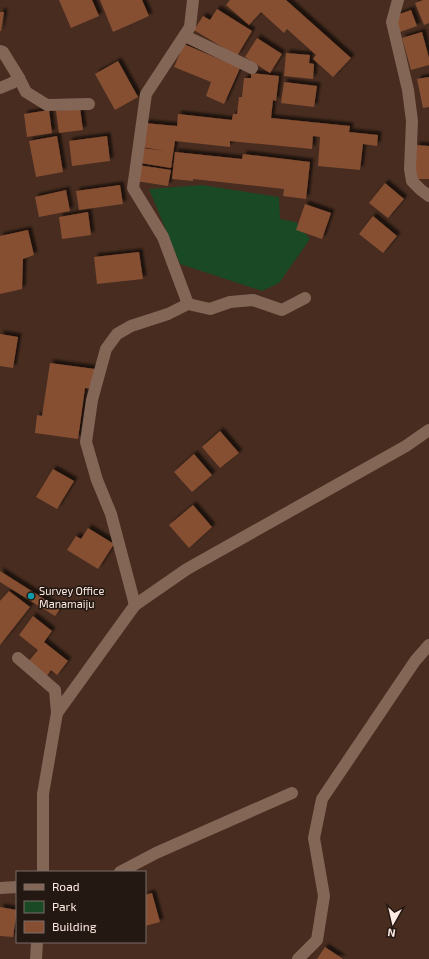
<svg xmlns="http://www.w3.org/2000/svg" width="429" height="959" font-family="'Exo 2',sans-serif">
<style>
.green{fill:#1a4a25}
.building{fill:#864f33;filter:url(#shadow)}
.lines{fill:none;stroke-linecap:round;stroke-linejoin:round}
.minor{stroke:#846657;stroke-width:12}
.culture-dot{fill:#0f9aa8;stroke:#241812;stroke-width:1.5}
.labels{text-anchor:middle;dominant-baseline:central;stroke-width:3;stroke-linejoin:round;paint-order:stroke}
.poi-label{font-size:11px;fill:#fdebe3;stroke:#241812;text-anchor:start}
</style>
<defs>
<filter id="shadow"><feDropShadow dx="3.5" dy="-3.5" stdDeviation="1" flood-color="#0009"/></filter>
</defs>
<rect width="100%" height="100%" fill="#472c1f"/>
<path class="green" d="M202,185L279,197L280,219L296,222L310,239L279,283L262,291L180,264L149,189Z"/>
<g class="building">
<path d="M59,0H92L99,16L71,28Z"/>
<path d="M100,0H142L149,16L113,32Z"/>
<path d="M230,0H286L351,58L333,77L313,59L316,55L287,29L284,33L261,12L249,25L226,5Z"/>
<path d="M423,0H429V23L424,25L415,3Z"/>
<path d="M217,9L252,31L237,56L194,30L203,16L210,20Z"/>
<path d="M411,10L417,26L400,32L394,16Z"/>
<path d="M0,12H4L1,31H0Z"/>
<path d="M422,32L429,58V65L411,70L402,38Z"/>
<path d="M257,38L282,54L270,73L245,57Z"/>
<path d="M184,44L240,68L224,104L206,96L211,82L174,67Z"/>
<path d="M286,53L310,55L309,63L314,64L313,79L284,76Z"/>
<path d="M118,61L138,97L115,110L95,74Z"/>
<path d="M251,73L279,76L276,101L273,100L271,118L350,126L349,132L378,135L377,146L363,144L360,170L318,166L320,137L313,136L312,149L230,141V147L175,141L171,168L140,163L142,148L165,151L142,147L144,123L177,126L178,114L232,120L233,114H237L239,97H242L244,78H251Z"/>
<path d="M429,77V107L423,108L417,79Z"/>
<path d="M284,82L317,86L314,107L281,103Z"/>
<path d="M80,108L83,130L59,133L56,111Z"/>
<path d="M49,110L52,133L27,137L24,114Z"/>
<path d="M57,136L63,172L36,177L29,141Z"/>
<path d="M107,136L110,161L72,166L69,141Z"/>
<path d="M416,145L429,146V179H416Z"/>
<path d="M175,152L242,159L243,154L310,162L306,199L283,196L284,189L193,179V181L172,179Z"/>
<path d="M138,165L171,170L168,186L136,181Z"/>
<path d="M385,183L404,199L388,218L369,203Z"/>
<path d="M120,185L123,204L79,210L76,191Z"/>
<path d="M66,190L70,211L39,217L35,197Z"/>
<path d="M305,204L331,213L322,239L296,230Z"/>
<path d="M88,212L91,235L62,239L59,217Z"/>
<path d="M373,216L397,236L383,253L359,234Z"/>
<path d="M28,230L34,255L23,259L22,289L0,294V236Z"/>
<path d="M139,252L143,279L97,284L94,257Z"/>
<path d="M0,334L18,337L13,368L0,366Z"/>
<path d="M50,363L95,369L92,389L85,388L78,439L35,433L37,415L42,416Z"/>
<path d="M220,431L239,453L220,468L202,447Z"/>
<path d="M194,454L212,475L192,492L174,472Z"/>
<path d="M53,469L74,481L57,509L36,497Z"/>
<path d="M193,505L212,527L189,548L169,525Z"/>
<path d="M88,528L114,544L98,569L67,550L76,536L81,539Z"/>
<path d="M0,571L60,609L55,616L0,582Z"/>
<path d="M9,591L30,607L0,645V601Z"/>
<path d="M33,616L52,631L44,642L68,661L57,675L51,670L46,677L28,662L38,650L19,635Z"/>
<path d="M152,893L160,922L145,926V895Z"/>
<path d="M0,907L17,910L13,937L0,936Z"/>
<path d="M325,947L343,959H317Z"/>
</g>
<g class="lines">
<g class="minor">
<path d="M398,0L392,22L408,90L412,121L410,169L412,181L421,190L429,196"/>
<path d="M185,36L252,68"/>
<path d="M0,51L3,52L19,78L26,92L47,105L89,104"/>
<path d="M0,88L12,83L19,78"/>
<path d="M188,304L163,237L133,188L146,94L190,27L193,0"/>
<path d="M135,605L111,514L97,480L86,442L92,400L106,349L117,334L131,326L168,314L188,304L210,309L230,302L253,300L282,310L305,298"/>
<path d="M18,658L55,690L57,713"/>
<path d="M43,872V794L57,713L135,605L187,569L406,446L429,430"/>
<path d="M120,872L156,853L292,793"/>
<path d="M0,888L17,887"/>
<path d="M36,959L37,942"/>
<path d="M298,959L317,940L324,896L314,838L322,799L415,661L429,645"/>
</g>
</g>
<circle class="culture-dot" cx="31" cy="596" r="4"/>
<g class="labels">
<g class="poi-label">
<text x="39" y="590">Survey Office<tspan x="39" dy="13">Manamaiju</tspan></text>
</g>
</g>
<rect x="16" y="871" width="130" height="72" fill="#241812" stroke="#7b6c66"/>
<rect x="24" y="884" width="20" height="6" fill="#846657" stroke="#7b6c66"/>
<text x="52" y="891" font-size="12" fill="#fdebe3">Road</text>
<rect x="24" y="901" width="20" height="12" fill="#1a4a25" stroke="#7b6c66"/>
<text x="52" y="911" font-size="12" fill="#fdebe3">Park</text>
<rect x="24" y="921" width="20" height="12" fill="#864f33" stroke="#7b6c66"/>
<text x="52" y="931" font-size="12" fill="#fdebe3">Building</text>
<g transform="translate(393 923) rotate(188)" stroke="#241812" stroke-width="3" paint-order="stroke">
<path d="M0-3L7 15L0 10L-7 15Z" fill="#fdebe3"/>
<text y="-6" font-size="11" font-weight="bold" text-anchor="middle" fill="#fdebe3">N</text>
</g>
</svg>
